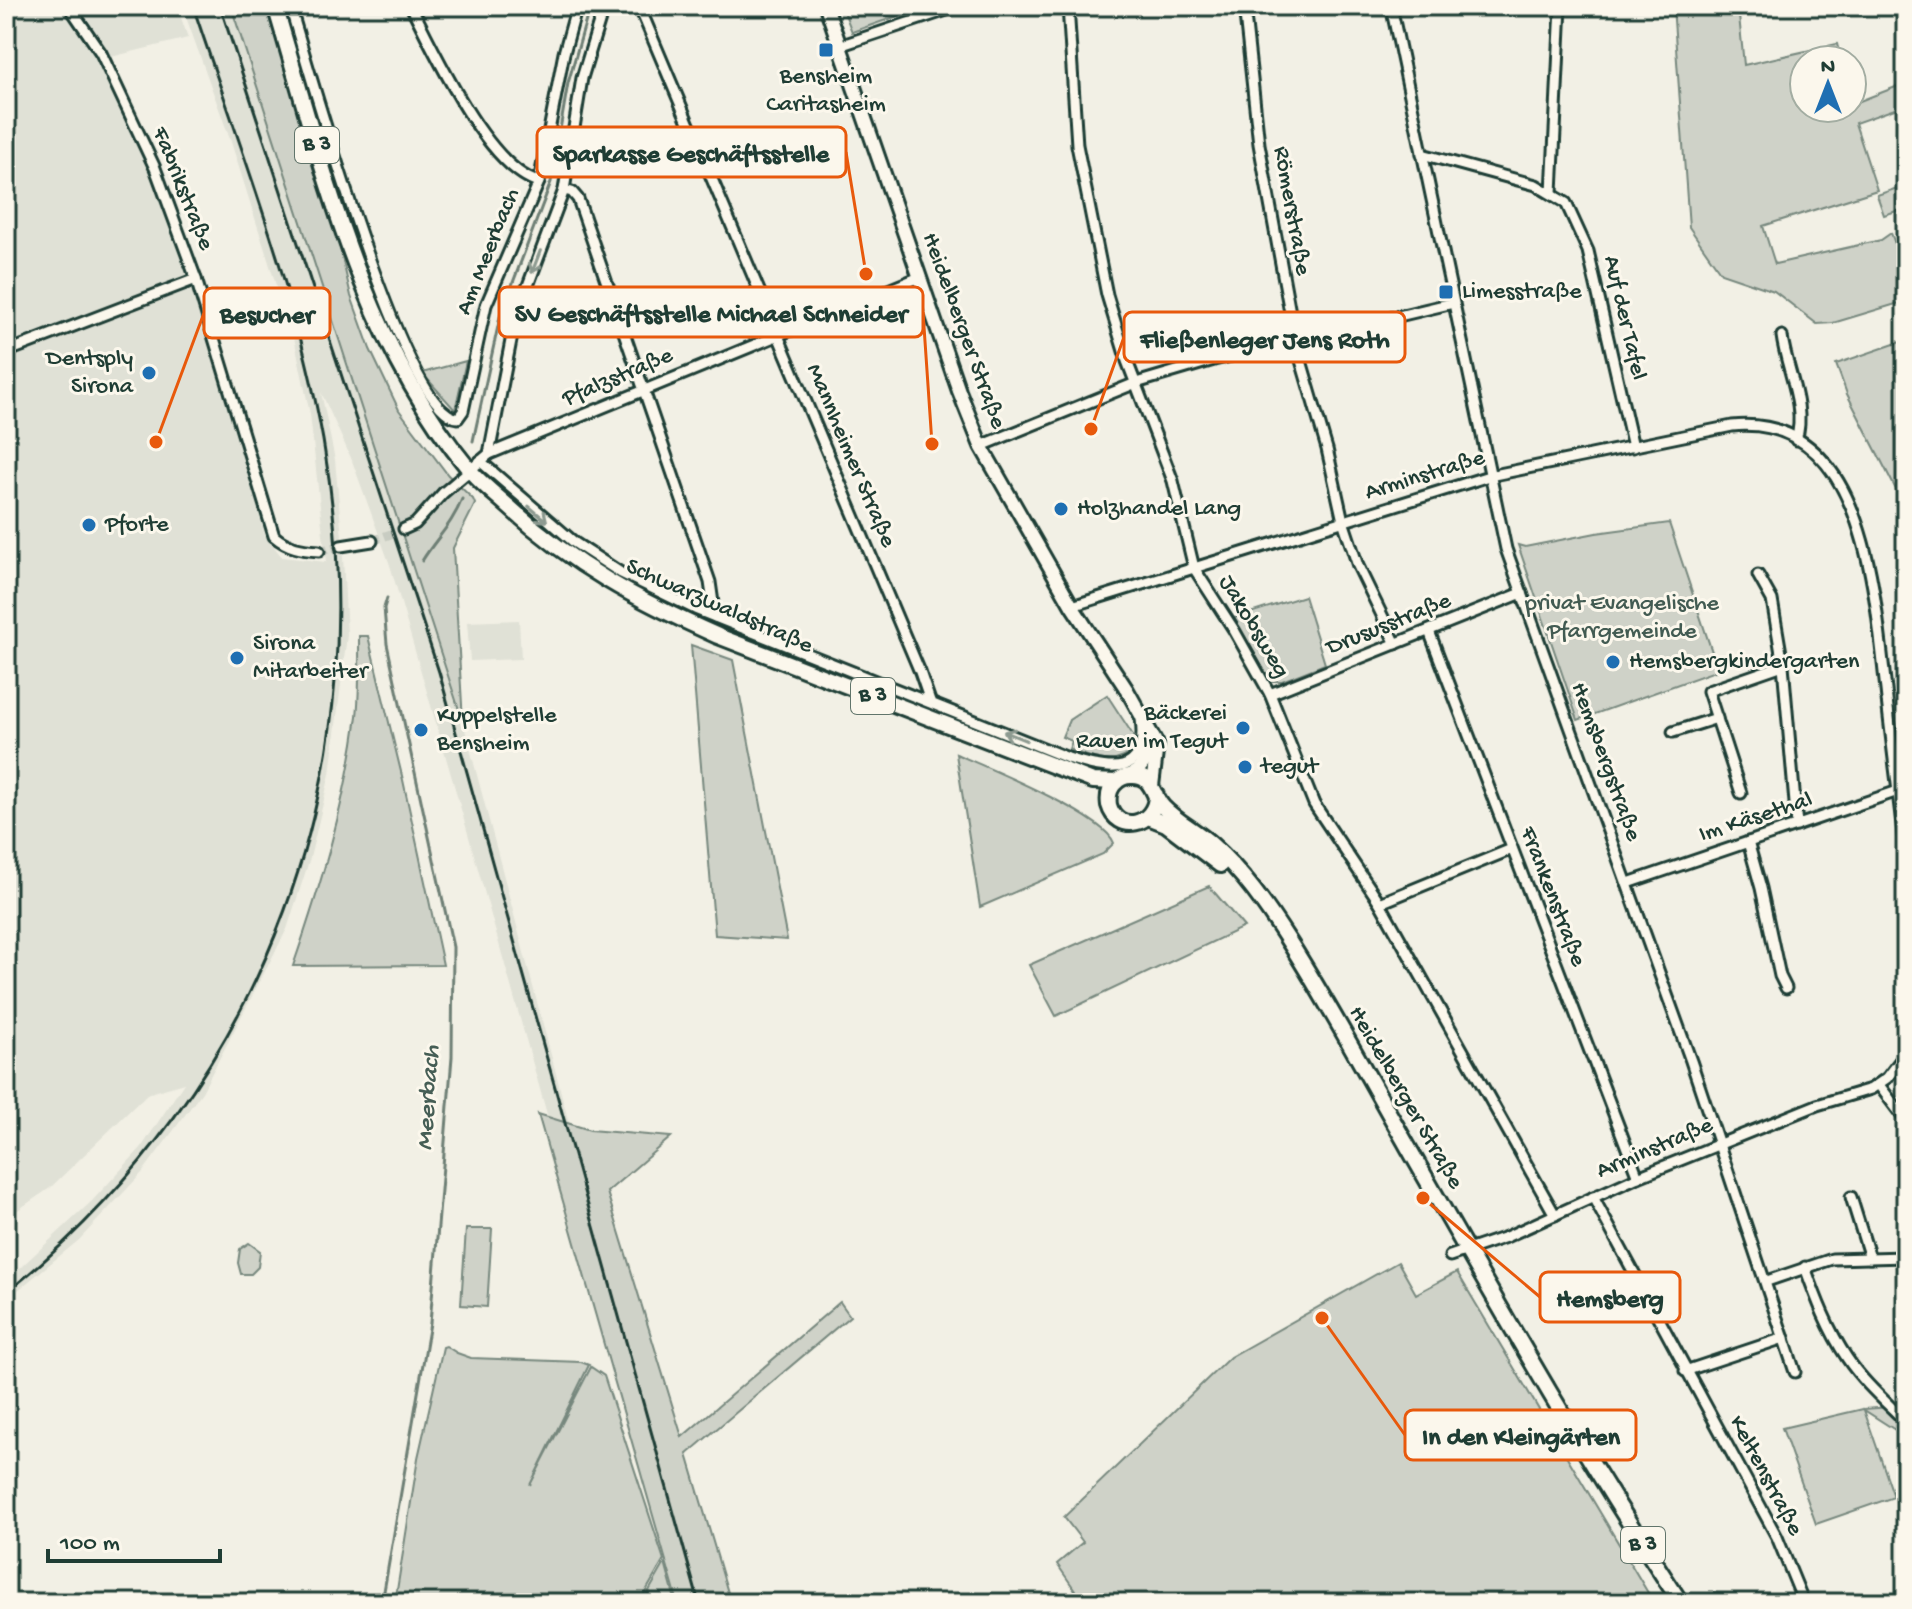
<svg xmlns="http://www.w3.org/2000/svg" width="1912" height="1609" font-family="'Gochi Hand',sans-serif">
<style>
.built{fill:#e0e1d6}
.green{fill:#cfd2c8;stroke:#77887e;stroke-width:2}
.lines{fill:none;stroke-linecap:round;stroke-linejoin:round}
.stream{stroke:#6e7f75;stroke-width:3}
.street-tunnel{stroke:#c8ccc2;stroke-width:9;stroke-dasharray:9 4.5;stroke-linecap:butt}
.street-casing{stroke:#1f3d34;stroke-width:15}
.secondary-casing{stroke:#1f3d34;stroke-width:18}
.primary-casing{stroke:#1f3d34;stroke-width:20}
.street{stroke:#fbf7ec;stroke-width:9}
.secondary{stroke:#fbf7ec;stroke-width:12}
.primary{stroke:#fbf7ec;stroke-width:14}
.rail{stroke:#1f3d34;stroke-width:3}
.oneway{stroke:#8d9a90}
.poi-dot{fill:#1f6fb2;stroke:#fbf7ec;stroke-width:3}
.labels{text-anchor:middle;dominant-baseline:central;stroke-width:6;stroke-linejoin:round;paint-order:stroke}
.shield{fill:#fbf7ec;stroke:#61756b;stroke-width:2}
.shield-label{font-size:22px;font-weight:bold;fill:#1f3d34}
.poi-label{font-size:24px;fill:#1f3d34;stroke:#fbf7ec;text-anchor:start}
.street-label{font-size:24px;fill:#1f3d34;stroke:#fbf7ec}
.park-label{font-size:24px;fill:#425b52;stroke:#fbf7ec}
.water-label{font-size:26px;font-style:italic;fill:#465e55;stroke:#fbf7ec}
.leader{fill:none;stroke:#e8590c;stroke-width:3}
.callout-dot{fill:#e8590c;stroke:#fbf7ec;stroke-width:3}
.callout{fill:#fbf7ec;stroke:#e8590c;stroke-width:3}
.callout-label{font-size:26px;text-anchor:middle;font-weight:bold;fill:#1f3d34}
</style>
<rect width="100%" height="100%" fill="#f2f0e5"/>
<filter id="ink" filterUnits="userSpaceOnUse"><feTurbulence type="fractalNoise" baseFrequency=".0125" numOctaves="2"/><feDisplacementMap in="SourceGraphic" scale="16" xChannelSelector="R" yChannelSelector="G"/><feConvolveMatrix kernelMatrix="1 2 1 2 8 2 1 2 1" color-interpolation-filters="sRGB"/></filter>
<g filter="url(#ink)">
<g class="built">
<path d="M6,6H67L97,56L154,169L196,283L265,535L282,557L326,562L310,414L290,318L276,285L231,142L182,6H231L463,722L569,1123L604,1239L574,1210L463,816L390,565L351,458L321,392L335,460L342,537L347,635L330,774L310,858L287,929L202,1092L142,1173L79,1240L6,1300V1281L92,1201L141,1148L184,1083L147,1094L50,1188L6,1218Z"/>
<path d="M76,6H177L188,38L107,58Z"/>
<path d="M519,620L521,659L470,661L467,622Z"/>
</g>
<g class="green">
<path d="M231,6H268L337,235L351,296L370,349L399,410L448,475L473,499L475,504L453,548L463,722Z"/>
<path d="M842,6H926L852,32Z"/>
<path d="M1673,6H1738L1744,65L1837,44L1841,60H1804V108H1852V104L1906,83V105L1855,123L1877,190L1763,226L1775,264L1881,240L1891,233L1906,274V301L1833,323L1817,324L1774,291L1721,273L1689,227Z"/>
<path d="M1906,185V208L1884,215L1877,195Z"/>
<path d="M1906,340V509L1847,394L1836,364Z"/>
<path d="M466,361L455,410L422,373Z"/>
<path d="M1669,523L1718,670L1578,720L1518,545L1525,547L1596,533Z"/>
<path d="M1304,596L1325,664L1282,681H1273L1267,675L1234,618Z"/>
<path d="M359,636H368L403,780L443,965L293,966C321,885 346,801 357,716C360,690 359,662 359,636Z"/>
<path d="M691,645L733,660L787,940L715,935Z"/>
<path d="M1107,695L1133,735L1135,748C1117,770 1092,758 1069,749L1072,741L1062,737L1069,720Z"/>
<path d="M956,754C986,767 1105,816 1114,843L1103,854L980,907Z"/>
<path d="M1209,886L1244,927L1056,1016L1029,965Z"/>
<path d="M538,1114L590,1130L671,1137L607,1192L682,1437L840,1302L850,1316L687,1454L731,1603H678Z"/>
<path d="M466,1229H492L487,1307L461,1305Z"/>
<path d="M249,1243L260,1251L258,1267L251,1274H241L238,1263L240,1249Z"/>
<path d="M1398,1262L1416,1294L1457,1272L1654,1603H1084L1057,1564L1083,1542L1064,1517L1230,1357Z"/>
<path d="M446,1346L457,1353L471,1358L581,1362L589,1365L530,1485L591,1367L604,1376L664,1560L639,1603H395L418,1458L443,1347Z"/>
<path d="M1906,1406V1437L1864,1410L1894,1497L1816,1524L1782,1428L1863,1409Z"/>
<path d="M665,1563L676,1603H642Z"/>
</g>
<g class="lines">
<g class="stream">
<path d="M473,441L500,317L551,182L568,83L590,6"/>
<path d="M422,561C436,538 452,525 462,499"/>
<path d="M382,1603L430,1323L452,1057L453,947L387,644L384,608L387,598"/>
</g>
<g class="street-tunnel">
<path d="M372,541L404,529"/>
<path d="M319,551L341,546"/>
</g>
<g class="street-casing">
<g id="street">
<path d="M69,6L101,53L155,168L196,279L274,536C288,548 302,550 319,551"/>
<path d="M290,6C307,62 404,416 458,418L463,411L486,305L539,182L564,53L577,6"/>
<path d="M411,6C434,51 488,169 539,182"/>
<path d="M639,6L920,672L930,701"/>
<path d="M1068,6L1077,145L1107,295L1127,361L1173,481L1194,568L1234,630L1270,694L1314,804L1380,903L1555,1215"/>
<path d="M1244,6L1259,144L1295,340L1327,449L1343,521L1358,566L1396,644"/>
<path d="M1391,6L1506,549L1691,1061L1795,1372"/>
<path d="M839,46L959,6"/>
<path d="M1422,154L1536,185L1566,203L1588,251L1633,447"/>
<path d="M564,190L572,192L578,199L710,582L715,617"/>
<path d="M1552,193L1561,6"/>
<path d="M1782,336C1786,369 1807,407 1796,440"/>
<path d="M6,352L196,279"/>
<path d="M981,446L1136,383L1214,360L1453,303"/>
<path d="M489,454L515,320L564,190L582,78L604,6"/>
<path d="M480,461L575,543L621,573L695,609L1068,758C1109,771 1149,779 1141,719"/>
<path d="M404,529L415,524L443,493L489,454L920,277"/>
<path d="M341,546L372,541"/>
<path d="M1758,575L1772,600L1783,665L1797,826"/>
<path d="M1072,606L1489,476L1732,426C1867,413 1875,598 1886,690C1892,747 1900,804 1906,860"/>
<path d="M1429,631L1638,1177"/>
<path d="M1270,694L1522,593"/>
<path d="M1673,732L1717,718"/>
<path d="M1741,793L1708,691L1783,665"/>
<path d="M1748,842L1761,888L1780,976L1786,988"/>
<path d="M1628,883L1898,791"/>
<path d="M1380,903L1512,849"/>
<path d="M1879,1085L1906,1121"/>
<path d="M1593,1197L1777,1537L1804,1603"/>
<path d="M1851,1197L1870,1258"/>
<path d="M1450,1256L1506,1237L1638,1177L1720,1144L1817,1105L1871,1089L1887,1078L1906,1053"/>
<path d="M1805,1267C1816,1298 1828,1330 1847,1358C1863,1382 1885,1401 1906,1422"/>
<path d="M1767,1281L1832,1259L1906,1257"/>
<path d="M1685,1371L1784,1338"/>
</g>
</g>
<g class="secondary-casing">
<g id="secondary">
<path d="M826,6L959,391L981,446L1072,606L1127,690L1157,744L1152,786"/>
<path d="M1129,776C1144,768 1149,756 1151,740"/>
</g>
</g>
<g class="primary-casing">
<g id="primary">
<path d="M275,6C323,165 360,337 468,468C479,482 495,494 508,506C574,566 637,600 718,636L1093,781L1116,782"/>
<path d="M1156,795C1156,826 1117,834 1109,805C1108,798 1109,789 1115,783C1119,779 1125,776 1131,776C1153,774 1152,796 1163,807C1176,821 1196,831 1211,844C1243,872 1267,907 1290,943C1332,1009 1369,1079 1408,1147C1496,1301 1583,1455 1681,1603"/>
<path d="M1148,817L1166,824L1220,865"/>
</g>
</g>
<use href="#street" class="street"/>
<use href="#secondary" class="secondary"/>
<use href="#primary" class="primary"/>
<g class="rail">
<path d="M220,6L439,672L699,1603"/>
<path d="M6,1293C268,1082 381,770 323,440C297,293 240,148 193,6"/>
</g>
</g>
<defs><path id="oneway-shaft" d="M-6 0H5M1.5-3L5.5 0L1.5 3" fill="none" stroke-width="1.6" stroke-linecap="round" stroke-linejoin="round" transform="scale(2)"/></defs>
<g class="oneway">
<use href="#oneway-shaft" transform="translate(536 262) rotate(111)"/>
<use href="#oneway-shaft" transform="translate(538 514) rotate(40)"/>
<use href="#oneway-shaft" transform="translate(1015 736) rotate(-158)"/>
</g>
</g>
<g class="poi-dot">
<rect x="818" y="42" width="16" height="16" rx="4"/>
<rect x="1438" y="284" width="16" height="16" rx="4"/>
<circle cx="149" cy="373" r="8"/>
<circle cx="1061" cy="509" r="8"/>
<circle cx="89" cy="525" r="8"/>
<circle cx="237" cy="658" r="8"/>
<circle cx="1613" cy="662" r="8"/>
<circle cx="1243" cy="728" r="8"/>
<circle cx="421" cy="730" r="8"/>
<circle cx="1245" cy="767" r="8"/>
</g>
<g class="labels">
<g class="shield">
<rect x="295" y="127" width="44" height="36" rx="6"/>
<rect x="851" y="678" width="44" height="36" rx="6"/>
<rect x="1621" y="1527" width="44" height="36" rx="6"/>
</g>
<g class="shield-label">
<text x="317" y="145">B 3</text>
<text x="873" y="696">B 3</text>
<text x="1643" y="1545">B 3</text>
</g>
<g class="poi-label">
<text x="826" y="77" text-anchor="middle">Bensheim<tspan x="826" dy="28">Caritasheim</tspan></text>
<text x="1462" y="292">Limesstraße</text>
<text x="133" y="359" text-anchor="end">Dentsply<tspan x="133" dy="28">Sirona</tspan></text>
<text x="1077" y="509">Holzhandel Lang</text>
<text x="105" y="525">Pforte</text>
<text x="253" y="644">Sirona<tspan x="253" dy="28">Mitarbeiter</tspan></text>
<text x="1629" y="662">Hemsbergkindergarten</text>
<text x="1227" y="714" text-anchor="end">Bäckerei<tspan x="1227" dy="28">Rauen im Tegut</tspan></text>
<text x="437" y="716">Kuppelstelle<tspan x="437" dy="28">Bensheim</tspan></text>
<text x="1261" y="767">tegut</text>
</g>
<g class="street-label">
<text transform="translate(182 189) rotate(68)">Fabrikstraße</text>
<text transform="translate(1291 211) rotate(80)">Römerstraße</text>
<text transform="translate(489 252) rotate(-68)">Am Meerbach</text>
<text transform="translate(1624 318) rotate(77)">Auf der Tafel</text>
<text transform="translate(963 331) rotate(70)">Heidelberger Straße</text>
<text transform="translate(618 378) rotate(-23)">Pfalzstraße</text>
<text transform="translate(850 456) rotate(67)">Mannheimer Straße</text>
<text transform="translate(1425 476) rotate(-17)">Arminstraße</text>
<text transform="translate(719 607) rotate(24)">Schwarzwaldstraße</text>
<text transform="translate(1389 625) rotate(-22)">Drususstraße</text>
<text transform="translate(1253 627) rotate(59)">Jakobsweg</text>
<text transform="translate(1605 762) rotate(70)">Hemsbergstraße</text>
<text transform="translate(1756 818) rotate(-18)">Im Käsethal</text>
<text transform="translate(1552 897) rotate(69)">Frankenstraße</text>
<text transform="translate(1405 1098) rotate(60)">Heidelberger Straße</text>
<text transform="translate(1655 1149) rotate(-23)">Arminstraße</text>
<text transform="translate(1765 1476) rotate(62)">Keltenstraße</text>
</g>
<g class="park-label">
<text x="1622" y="604">privat Evangelische<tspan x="1622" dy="28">Pfarrgemeinde</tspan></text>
</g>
<g class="water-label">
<text transform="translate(430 1098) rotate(-86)">Meerbach</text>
</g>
</g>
<path class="leader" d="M866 274L846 152M932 444L923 312M156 442L204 313M1091 429L1124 337M1423 1198L1540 1297M1322 1318L1405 1435"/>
<g class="callout-dot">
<circle cx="866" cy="274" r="8"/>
<circle cx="932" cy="444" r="8"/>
<circle cx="156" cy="442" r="8"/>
<circle cx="1091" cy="429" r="8"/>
<circle cx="1423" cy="1198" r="8"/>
<circle cx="1322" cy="1318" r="8"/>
</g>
<g class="callout">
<rect x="537" y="127" width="309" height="50" rx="8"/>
<rect x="499" y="287" width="424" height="50" rx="8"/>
<rect x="204" y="288" width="126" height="50" rx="8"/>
<rect x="1124" y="312" width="281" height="50" rx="8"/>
<rect x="1540" y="1272" width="140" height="50" rx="8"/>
<rect x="1405" y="1410" width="231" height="50" rx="8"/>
</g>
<g class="callout-label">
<text x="691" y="161">Sparkasse Geschäftsstelle</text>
<text x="711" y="321">SV Geschäftsstelle Michael Schneider</text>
<text x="267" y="322">Besucher</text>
<text x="1265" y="347">Fließenleger Jens Roth</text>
<text x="1610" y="1306">Hemsberg</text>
<text x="1521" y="1444">In den Kleingärten</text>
</g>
<rect width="1912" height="1609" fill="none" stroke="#fbf7ec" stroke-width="32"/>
<rect x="16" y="16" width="1880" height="1577" fill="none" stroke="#1f3d34" stroke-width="3" filter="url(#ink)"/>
<g transform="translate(1828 84)"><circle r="38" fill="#fbf7ec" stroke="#a3ada2" stroke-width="2"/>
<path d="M0-6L14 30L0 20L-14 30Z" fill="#1f6fb2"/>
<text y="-12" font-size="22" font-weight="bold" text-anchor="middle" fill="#1f3d34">N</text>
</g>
<path d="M48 1549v12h172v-12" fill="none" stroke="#1f3d34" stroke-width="4"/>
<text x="60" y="1549" font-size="24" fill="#1f3d34" stroke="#fbf7ec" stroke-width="6" paint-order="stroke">100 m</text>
</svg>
